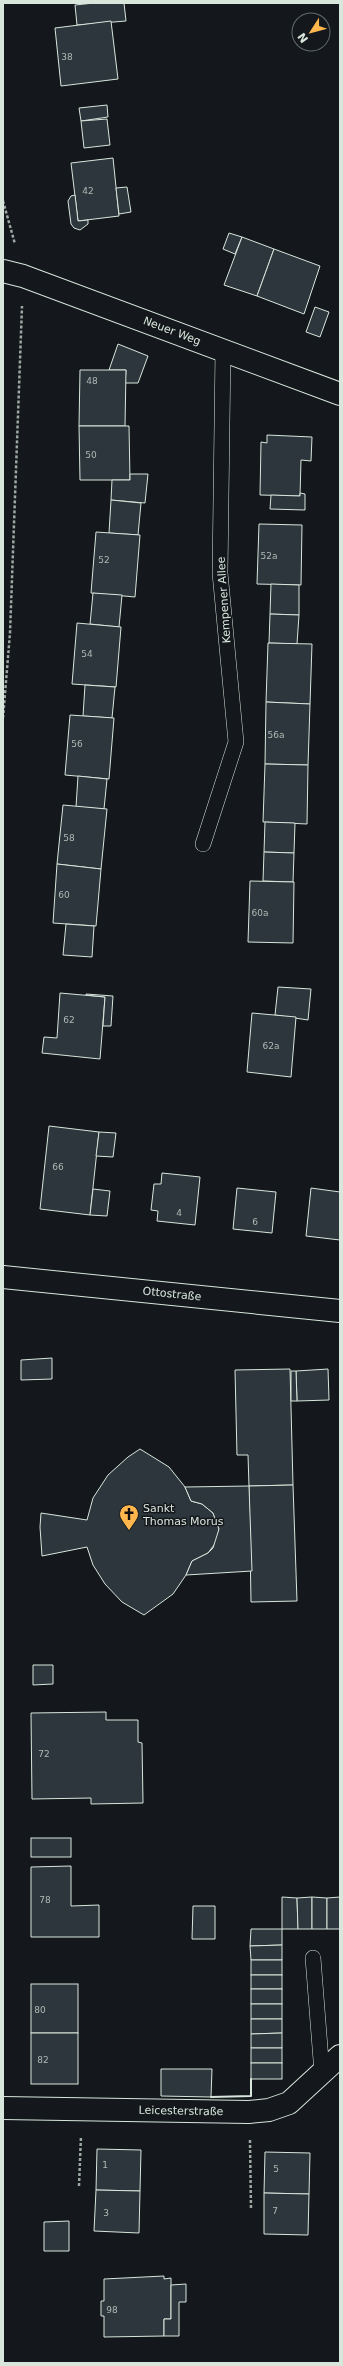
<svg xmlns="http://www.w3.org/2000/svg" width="343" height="2366" font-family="'DejaVu Sans',sans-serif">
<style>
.building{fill:#2c363c;stroke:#d8e6dc}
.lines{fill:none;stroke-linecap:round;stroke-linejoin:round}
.service-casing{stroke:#d8e6dc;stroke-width:16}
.minor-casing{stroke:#d8e6dc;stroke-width:24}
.path{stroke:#9da8a2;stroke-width:2.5;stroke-dasharray:3 2;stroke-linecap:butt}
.service{stroke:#14181c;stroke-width:15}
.minor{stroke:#14181c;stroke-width:22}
.wall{stroke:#d8e6dc;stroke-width:2}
.labels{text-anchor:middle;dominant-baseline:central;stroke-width:3;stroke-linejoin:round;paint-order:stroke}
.number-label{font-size:9px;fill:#adbab4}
.street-label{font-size:11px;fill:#d8e6dc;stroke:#14181c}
.poi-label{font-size:11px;fill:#d8e6dc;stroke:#14181c;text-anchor:start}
</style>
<rect width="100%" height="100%" fill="#14181c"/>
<g class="building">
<path d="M94,3H124L126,21L77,25L75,5Z"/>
<path d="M111,21L118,79L61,86L55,28Z"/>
<path d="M107,105L108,117L81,121L79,108Z"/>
<path d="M107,119L110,145L84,148L81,121Z"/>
<path d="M113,158L119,216L78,221L71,163Z"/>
<path d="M127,187L131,212L119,214L116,188Z"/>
<path d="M75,195L78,221L88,220V224L80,230L74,228L71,224L68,201L71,196Z"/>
<path d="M229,233L242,237L235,254L223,249Z"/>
<path d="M242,237L274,249L257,296L224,285Z"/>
<path d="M274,249L320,266L304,314L257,296Z"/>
<path d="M315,307L329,312L320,337L306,332Z"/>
<path d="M118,344L148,356L138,383H125L126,370H109Z"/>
<path d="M80,370H126L125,426H79Z"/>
<path d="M79,426H129L130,480H80Z"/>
<path d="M267,435L312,437L311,461L301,460L300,496L260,495L261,442L267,443Z"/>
<path d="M130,474H148L145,503L111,500L112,480H130Z"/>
<path d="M300,493L305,494V510L270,509L271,495L300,496Z"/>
<path d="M111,500L141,503L138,535L109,533Z"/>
<path d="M259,524L302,525L301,585L257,584Z"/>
<path d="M96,532L140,535L135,597L91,593Z"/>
<path d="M271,584L299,585V615L270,614Z"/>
<path d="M93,593L122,595L119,627L90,624Z"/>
<path d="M270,614L299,615L297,644L269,643Z"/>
<path d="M77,623L121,627L116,687L72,684Z"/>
<path d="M268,643L312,644L310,704L266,702Z"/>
<path d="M85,685L115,687L112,718L83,716Z"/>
<path d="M266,702L310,704L308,765L265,764Z"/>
<path d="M70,715L114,718L109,779L65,775Z"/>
<path d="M265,764L308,765L307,824L263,822Z"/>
<path d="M78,776L107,779L104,809L76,807Z"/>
<path d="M63,805L107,809L101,869L57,864Z"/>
<path d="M265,822L295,823L294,853L264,852Z"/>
<path d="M264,852L294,853L293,882L263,881Z"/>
<path d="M57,864L101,869L96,926L53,923Z"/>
<path d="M250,881L294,882L293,943L248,942Z"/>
<path d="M66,924L94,926L92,957L63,955Z"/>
<path d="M278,987L311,989L308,1020L275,1015Z"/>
<path d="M60,993L105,997L100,1059L42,1053L44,1037L57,1038Z"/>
<path d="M86,994L113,996L111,1026H103L105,997L86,995Z"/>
<path d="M252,1013L296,1017L291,1077L247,1072Z"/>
<path d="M49,1126L99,1132L90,1215L40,1209Z"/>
<path d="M99,1132L116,1133L113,1157L96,1156Z"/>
<path d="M162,1173L200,1177L195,1225L157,1221L158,1211L151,1210L154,1184H161Z"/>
<path d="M237,1188L276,1192L272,1233L233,1229Z"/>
<path d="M311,1188L340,1192V1240L306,1236Z"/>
<path d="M93,1189L110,1191L107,1216L90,1215Z"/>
<path d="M52,1358V1379L21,1380V1360Z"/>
<path d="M290,1369L293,1485L249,1486L248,1455H237L235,1370Z"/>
<path d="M328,1369L329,1400L297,1401L296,1371Z"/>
<path d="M291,1371H296L297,1401H291Z"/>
<path d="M140,1449L169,1467L185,1487L191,1501L202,1504L213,1513L219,1529L217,1541L208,1553L192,1561L186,1575L173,1594L144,1615L122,1602L105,1584L93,1565L87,1547L42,1556L40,1527L41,1513L87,1520L93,1498L108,1475L128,1457Z"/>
<path d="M293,1485L297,1601L251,1602L249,1486Z"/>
<path d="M249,1486L252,1571L186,1575L192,1561L208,1553L213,1548L219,1529L213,1513L202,1504L191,1501L185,1487Z"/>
<path d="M33,1665H53V1684L33,1685Z"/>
<path d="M106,1712V1720H138V1742L142,1743L143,1803L91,1804V1798L32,1799L31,1713Z"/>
<rect x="31" y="1838" width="40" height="19"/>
<path d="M71,1866V1906L99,1905V1937H31V1867Z"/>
<path d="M282,1897L297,1898L298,1929H282Z"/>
<path d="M312,1897V1929H298L297,1898Z"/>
<path d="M312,1897L327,1898V1929H312Z"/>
<path d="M340,1897V1929H327V1898Z"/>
<path d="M193,1906H215V1939H192Z"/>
<path d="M251,1929H282V1945L250,1946Z"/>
<path d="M282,1945V1960H251L250,1946Z"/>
<rect x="251" y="1960" width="31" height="15"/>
<rect x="251" y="1975" width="31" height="14"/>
<rect x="31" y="1984" width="47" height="49"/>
<rect x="251" y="1989" width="31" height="15"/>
<rect x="251" y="2004" width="31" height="15"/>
<path d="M251,2019H282V2033L251,2034Z"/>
<rect x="31" y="2033" width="47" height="51"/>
<path d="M282,2033V2048H251V2034Z"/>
<rect x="251" y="2048" width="31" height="15"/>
<rect x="251" y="2063" width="31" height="16"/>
<path d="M161,2069H212L211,2097L161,2096Z"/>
<path d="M97,2149L141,2150L140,2191L96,2190Z"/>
<path d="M265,2152L310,2153L309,2194L264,2193Z"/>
<path d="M96,2190L140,2191L139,2233L94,2231Z"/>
<path d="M264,2193L309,2194L308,2235L264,2234Z"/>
<path d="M69,2221V2251H44V2222Z"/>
<path d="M164,2276V2279L171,2278V2319H164V2336L104,2337V2316H101V2301H104V2279Z"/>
<path d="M186,2284V2302H179V2336H164V2319H171V2285Z"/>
</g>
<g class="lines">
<g class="service-casing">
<g id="service">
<path d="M203,844L236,742L220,573L223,350"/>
<path d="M313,1958L322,2073"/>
</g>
</g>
<g class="minor-casing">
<g id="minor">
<path d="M3,271L23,276L340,394"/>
<path d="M3,1277L340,1311"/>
<path d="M3,2108L249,2112L269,2110L289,2103L340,2056"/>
</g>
</g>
<g class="path">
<path d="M3,201L15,244"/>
<path d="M3,718L10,633L22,306"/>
<path d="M250,2140L251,2210"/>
<path d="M79,2186L81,2136"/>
</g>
<use href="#service" class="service"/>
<use href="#minor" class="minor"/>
<path class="wall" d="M211,2097L251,2096V2079"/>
</g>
<defs>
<g id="church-pin" transform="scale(1)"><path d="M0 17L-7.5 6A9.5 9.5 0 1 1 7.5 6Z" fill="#ffb74d" stroke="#14181c"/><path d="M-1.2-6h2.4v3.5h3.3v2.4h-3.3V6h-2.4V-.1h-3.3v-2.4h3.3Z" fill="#111"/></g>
</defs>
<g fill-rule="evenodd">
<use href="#church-pin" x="129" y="1514"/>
</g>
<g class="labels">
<g class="number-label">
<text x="67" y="57">38</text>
<text x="88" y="191">42</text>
<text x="92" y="381">48</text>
<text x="91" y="455">50</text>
<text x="269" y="556">52a</text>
<text x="104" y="560">52</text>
<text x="87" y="654">54</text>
<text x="276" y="735">56a</text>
<text x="77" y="744">56</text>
<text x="69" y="838">58</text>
<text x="64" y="895">60</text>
<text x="260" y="913">60a</text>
<text x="69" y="1020">62</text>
<text x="271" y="1046">62a</text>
<text x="58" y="1167">66</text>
<text x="179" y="1213">4</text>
<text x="255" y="1222">6</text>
<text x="44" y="1754">72</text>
<text x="45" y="1900">78</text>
<text x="40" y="2010">80</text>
<text x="43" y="2060">82</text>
<text x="105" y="2165">1</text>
<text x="276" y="2169">5</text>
<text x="275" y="2211">7</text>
<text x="106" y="2213">3</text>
<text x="112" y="2310">98</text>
</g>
<g class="street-label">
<text transform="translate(172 331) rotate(21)">Neuer Weg</text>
<text transform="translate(224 600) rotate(-94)">Kempener Allee</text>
<text transform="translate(172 1294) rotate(6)">Ottostraße</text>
<text transform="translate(181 2111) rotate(1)">Leicesterstraße</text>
</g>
<g class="poi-label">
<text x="143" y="1508">Sankt<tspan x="143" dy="13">Thomas Morus</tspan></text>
</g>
</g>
<rect width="343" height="2366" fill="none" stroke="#d8e6dc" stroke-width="8"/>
<g transform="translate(311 32) rotate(234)"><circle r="19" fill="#14181c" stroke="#626a69"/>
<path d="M0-3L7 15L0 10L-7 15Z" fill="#ffb74d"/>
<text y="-6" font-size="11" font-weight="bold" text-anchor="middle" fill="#d8e6dc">N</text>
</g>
</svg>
